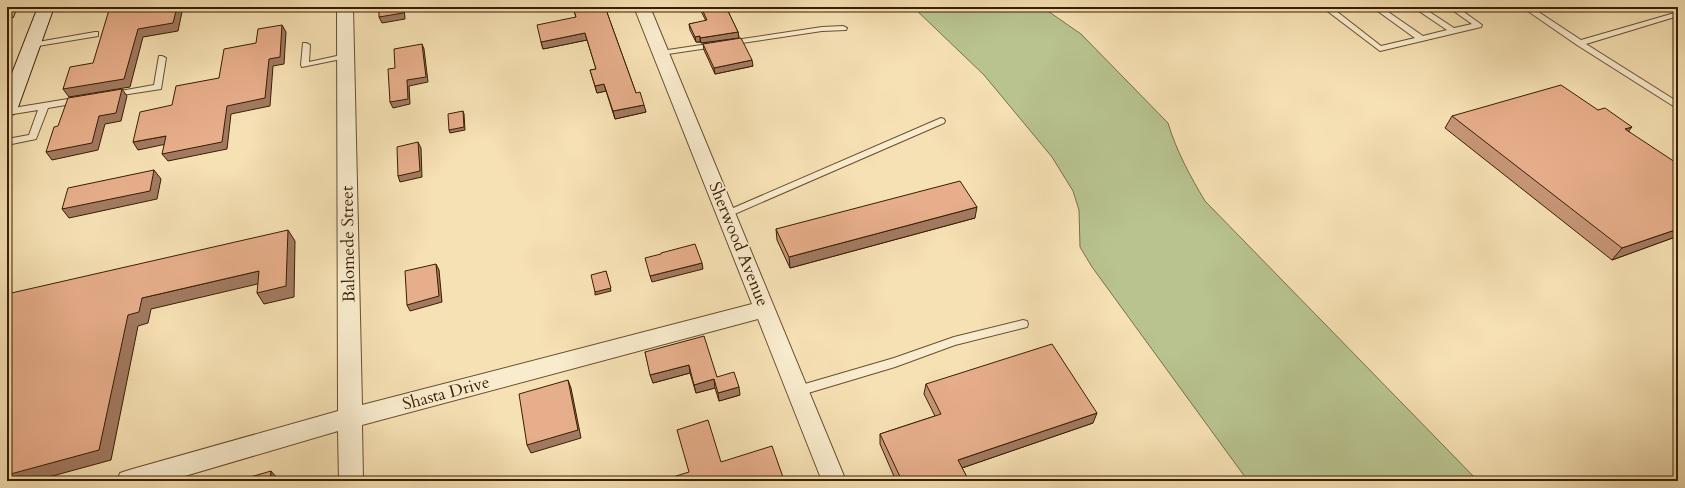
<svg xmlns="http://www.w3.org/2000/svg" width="1685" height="488" font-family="Cardo,serif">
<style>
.green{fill:#b8c390;stroke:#787048}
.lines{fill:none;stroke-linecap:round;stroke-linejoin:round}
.lane-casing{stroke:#684f2e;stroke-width:2}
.street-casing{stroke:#684f2e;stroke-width:2}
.secondary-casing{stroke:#391e01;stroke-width:2}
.highway-casing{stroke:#391e01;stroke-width:2}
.lane{fill:#f9ecce;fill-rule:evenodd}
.street{fill:#f9ecce;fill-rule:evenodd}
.secondary{fill:#f9ecce;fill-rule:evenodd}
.highway{fill:#ebc07a;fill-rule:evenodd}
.wall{fill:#c79678;stroke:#391e01}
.shaded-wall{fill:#a27a61;stroke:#391e01}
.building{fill:#e7ae8b;stroke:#391e01}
.labels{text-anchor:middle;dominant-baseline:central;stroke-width:3.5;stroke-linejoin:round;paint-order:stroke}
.street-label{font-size:17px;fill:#391e01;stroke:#f9ecce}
</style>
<rect width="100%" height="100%" fill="#f6e1b4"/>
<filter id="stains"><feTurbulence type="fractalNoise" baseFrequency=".005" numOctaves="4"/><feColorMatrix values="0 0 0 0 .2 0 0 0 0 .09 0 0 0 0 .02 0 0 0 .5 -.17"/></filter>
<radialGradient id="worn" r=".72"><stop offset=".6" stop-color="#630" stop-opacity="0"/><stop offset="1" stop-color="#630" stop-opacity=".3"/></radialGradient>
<path class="green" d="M913,7H1042L1081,34L1168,123C1176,150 1190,176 1205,201L1478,481H1248L1092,267L1080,247L1079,210L1073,191L1052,157L984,75Z"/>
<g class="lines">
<g class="lane-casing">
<g id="lane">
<path d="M1322,7H1331L1381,46L1415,38L1372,7H1381L1423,36L1447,30L1413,7H1422L1454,28L1472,24L1448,7H1457L1482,25L1481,27L1380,51Z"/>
<path d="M1522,7H1531L1581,40L1678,12V16L1586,44L1678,102V109L1577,45Z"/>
<path d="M843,26L847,28L846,30L822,31L661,55L657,53L661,51L822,27Z"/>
<path d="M95,32H98V36L32,47L28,45L32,43Z"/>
<path d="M303,43H306L310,45L309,62L346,54L350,56L346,58L302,67L301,65Z"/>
<path d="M159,56H162L166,58L161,89L109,97V93L154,85Z"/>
<path d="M80,97L84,100L83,102L48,108L36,139L7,145V139L29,135L38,110L7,115V109Z"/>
<path d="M941,118L944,119L945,121L944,123L730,216H724L722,214L724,212Z"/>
<path d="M1023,320L1027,321L1028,324L1027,327L955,345L895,367L798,396L794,394L792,391L794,388L798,386L894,358L954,337Z"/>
</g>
</g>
<g class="street-casing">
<path id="street" d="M337,7H353L362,405L752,304L634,7H650L846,481H822L758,319L362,425L363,481H339L338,431L168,481H117L120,473L129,470L338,411Z"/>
</g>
<g class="secondary-casing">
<path id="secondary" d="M38,7H54L17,110L14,114L7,116V86Z"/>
</g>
<g class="highway-casing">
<path id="highway" d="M7,7H17L13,17L7,18Z"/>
</g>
<use href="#lane" class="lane"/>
<use href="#street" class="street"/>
<use href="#secondary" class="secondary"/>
<use href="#highway" class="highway"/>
</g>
<g class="wall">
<path d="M573,7H605L636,93L646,112L615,119L606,91L597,93L590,70L596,69L587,40L543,49L541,42L576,18Z"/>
<path d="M699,7H726L738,32L739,38L701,43L700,42H696L690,30L689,24L706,21Z"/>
<path d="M703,44L753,66L715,74L704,50Z"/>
<path d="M1598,110L1629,131L1678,236L1612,260L1445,128L1452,116Z"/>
<path d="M975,218L790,268L777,240L776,229Z"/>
<path d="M645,352L717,377L740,395L719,401L715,388L696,393L690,373L653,383Z"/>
<path d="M926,384L1093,423L962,468L969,481H896L880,444V434L935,416L924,394Z"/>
</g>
<g class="shaded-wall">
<path d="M177,7H183L178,31L143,37L130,87L69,97L63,89L138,29Z"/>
<path d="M402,7H404L405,19L382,23L379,17Z"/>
<path d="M282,25L286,32L284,64L273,66L270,106L231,114L227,149L168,161L162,154L227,106L269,59Z"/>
<path d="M738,32L739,38L701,43L700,38Z"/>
<path d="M585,33L587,40L543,49L541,42Z"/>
<path d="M700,36V42H696L695,37Z"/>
<path d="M422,44L424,49L428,82L409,86L410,104L393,108L390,102Z"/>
<path d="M752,60L753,66L715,74L714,68Z"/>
<path d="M604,84L606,91L597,93L595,86Z"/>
<path d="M122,89L127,96L121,121L105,124L98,150L52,160L46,152L99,116Z"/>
<path d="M644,105L646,112L615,119L613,111Z"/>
<path d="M463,111L464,114L465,130L450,133L449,130Z"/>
<path d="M1632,127L1623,138L1625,129Z"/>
<path d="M166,136L171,143L138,150L133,142Z"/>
<path d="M418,142L421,148L422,177L400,182L398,176Z"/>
<path d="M154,170L161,179L157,199L69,218L62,209Z"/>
<path d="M977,207L975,218L790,268L789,257Z"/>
<path d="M1678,229V236L1612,260L1622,248Z"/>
<path d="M288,230L295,241L294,297L264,304L257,293Z"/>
<path d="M702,263L703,269L652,282L650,276Z"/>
<path d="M436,264L439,270L442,302L410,311L407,305Z"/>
<path d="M259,271L266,282L151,309L148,323L138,326L111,460L34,481H7V475L128,315L142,298Z"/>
<path d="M606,271L611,291L595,295V292Z"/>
<path d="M689,365L690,373L653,383L650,375Z"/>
<path d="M714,379L715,388L696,393L694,385Z"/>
<path d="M568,380L571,388L581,438L531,453L527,445Z"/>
<path d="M739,387L740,395L719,401L718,393Z"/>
<path d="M1097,413L1093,423L956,470L958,460Z"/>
<path d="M271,471L278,479V481H270Z"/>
</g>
<g class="building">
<path d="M122,7H177L173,23L138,29L124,79L63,89L70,67L93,63L109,10L121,8Z"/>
<path d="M379,7H402L403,13L379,17Z"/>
<path d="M573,7H605L636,93L640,92L644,105L613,111L604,84L595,86L590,70L596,69L585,33L541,42L537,25L576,17Z"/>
<path d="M701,7H726L738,32L700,38V36L695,37L689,24L707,20Z"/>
<path d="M282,25L280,57L269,59L265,98L227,106L222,142L162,154L166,136L133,142L140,112L172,105L176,86L219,78L224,49L256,43L258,29Z"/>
<path d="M741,38L752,60L714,68L703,44Z"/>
<path d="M422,44L426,77L407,80L408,99L390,102L388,69L395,68L394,49Z"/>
<path d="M1561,85L1598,110L1605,108L1632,127L1625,129L1678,164V229L1622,248L1452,116Z"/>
<path d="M122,89L116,113L99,116L92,143L46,152L54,127L58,126L68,98Z"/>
<path d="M463,111L464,127L449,130L448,114Z"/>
<path d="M418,142L420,171L398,176L397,147Z"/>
<path d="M154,170L150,191L62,209L68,188Z"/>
<path d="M960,181L977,207L789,257L776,229Z"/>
<path d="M288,230L286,286L257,293L259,271L142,298L139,312L128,315L99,450L7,475V294Z"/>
<path d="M695,244L702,263L650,276L645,258L661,254V253Z"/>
<path d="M436,264L439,296L407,305L405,271Z"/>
<path d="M606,271L611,288L595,292L591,275Z"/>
<path d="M704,336L717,377L734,372L739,387L718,393L714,379L694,385L689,365L650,375L645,352Z"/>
<path d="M1052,344L1097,413L958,460L969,481H902L880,434L941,414L926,384Z"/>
<path d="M568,380L578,430L527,445L519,394Z"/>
<path d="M708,420L721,462L772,446L784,480L781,481H660L689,472L677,430Z"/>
<path d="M271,471L270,481H237Z"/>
</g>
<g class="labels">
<g class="street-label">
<text transform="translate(348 244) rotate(-91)">Balomede Street</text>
<text transform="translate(739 244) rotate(68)">Sherwood Avenue</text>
<text transform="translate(446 393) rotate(-15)">Shasta Drive</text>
</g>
</g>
<rect width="1685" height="488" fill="none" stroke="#f6e1b4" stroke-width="24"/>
<rect x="8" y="8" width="1669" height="472" fill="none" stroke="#391e01" stroke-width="2"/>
<rect x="12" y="12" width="1661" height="464" fill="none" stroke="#391e01"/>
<rect width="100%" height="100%" filter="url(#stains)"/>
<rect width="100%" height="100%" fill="url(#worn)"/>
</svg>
